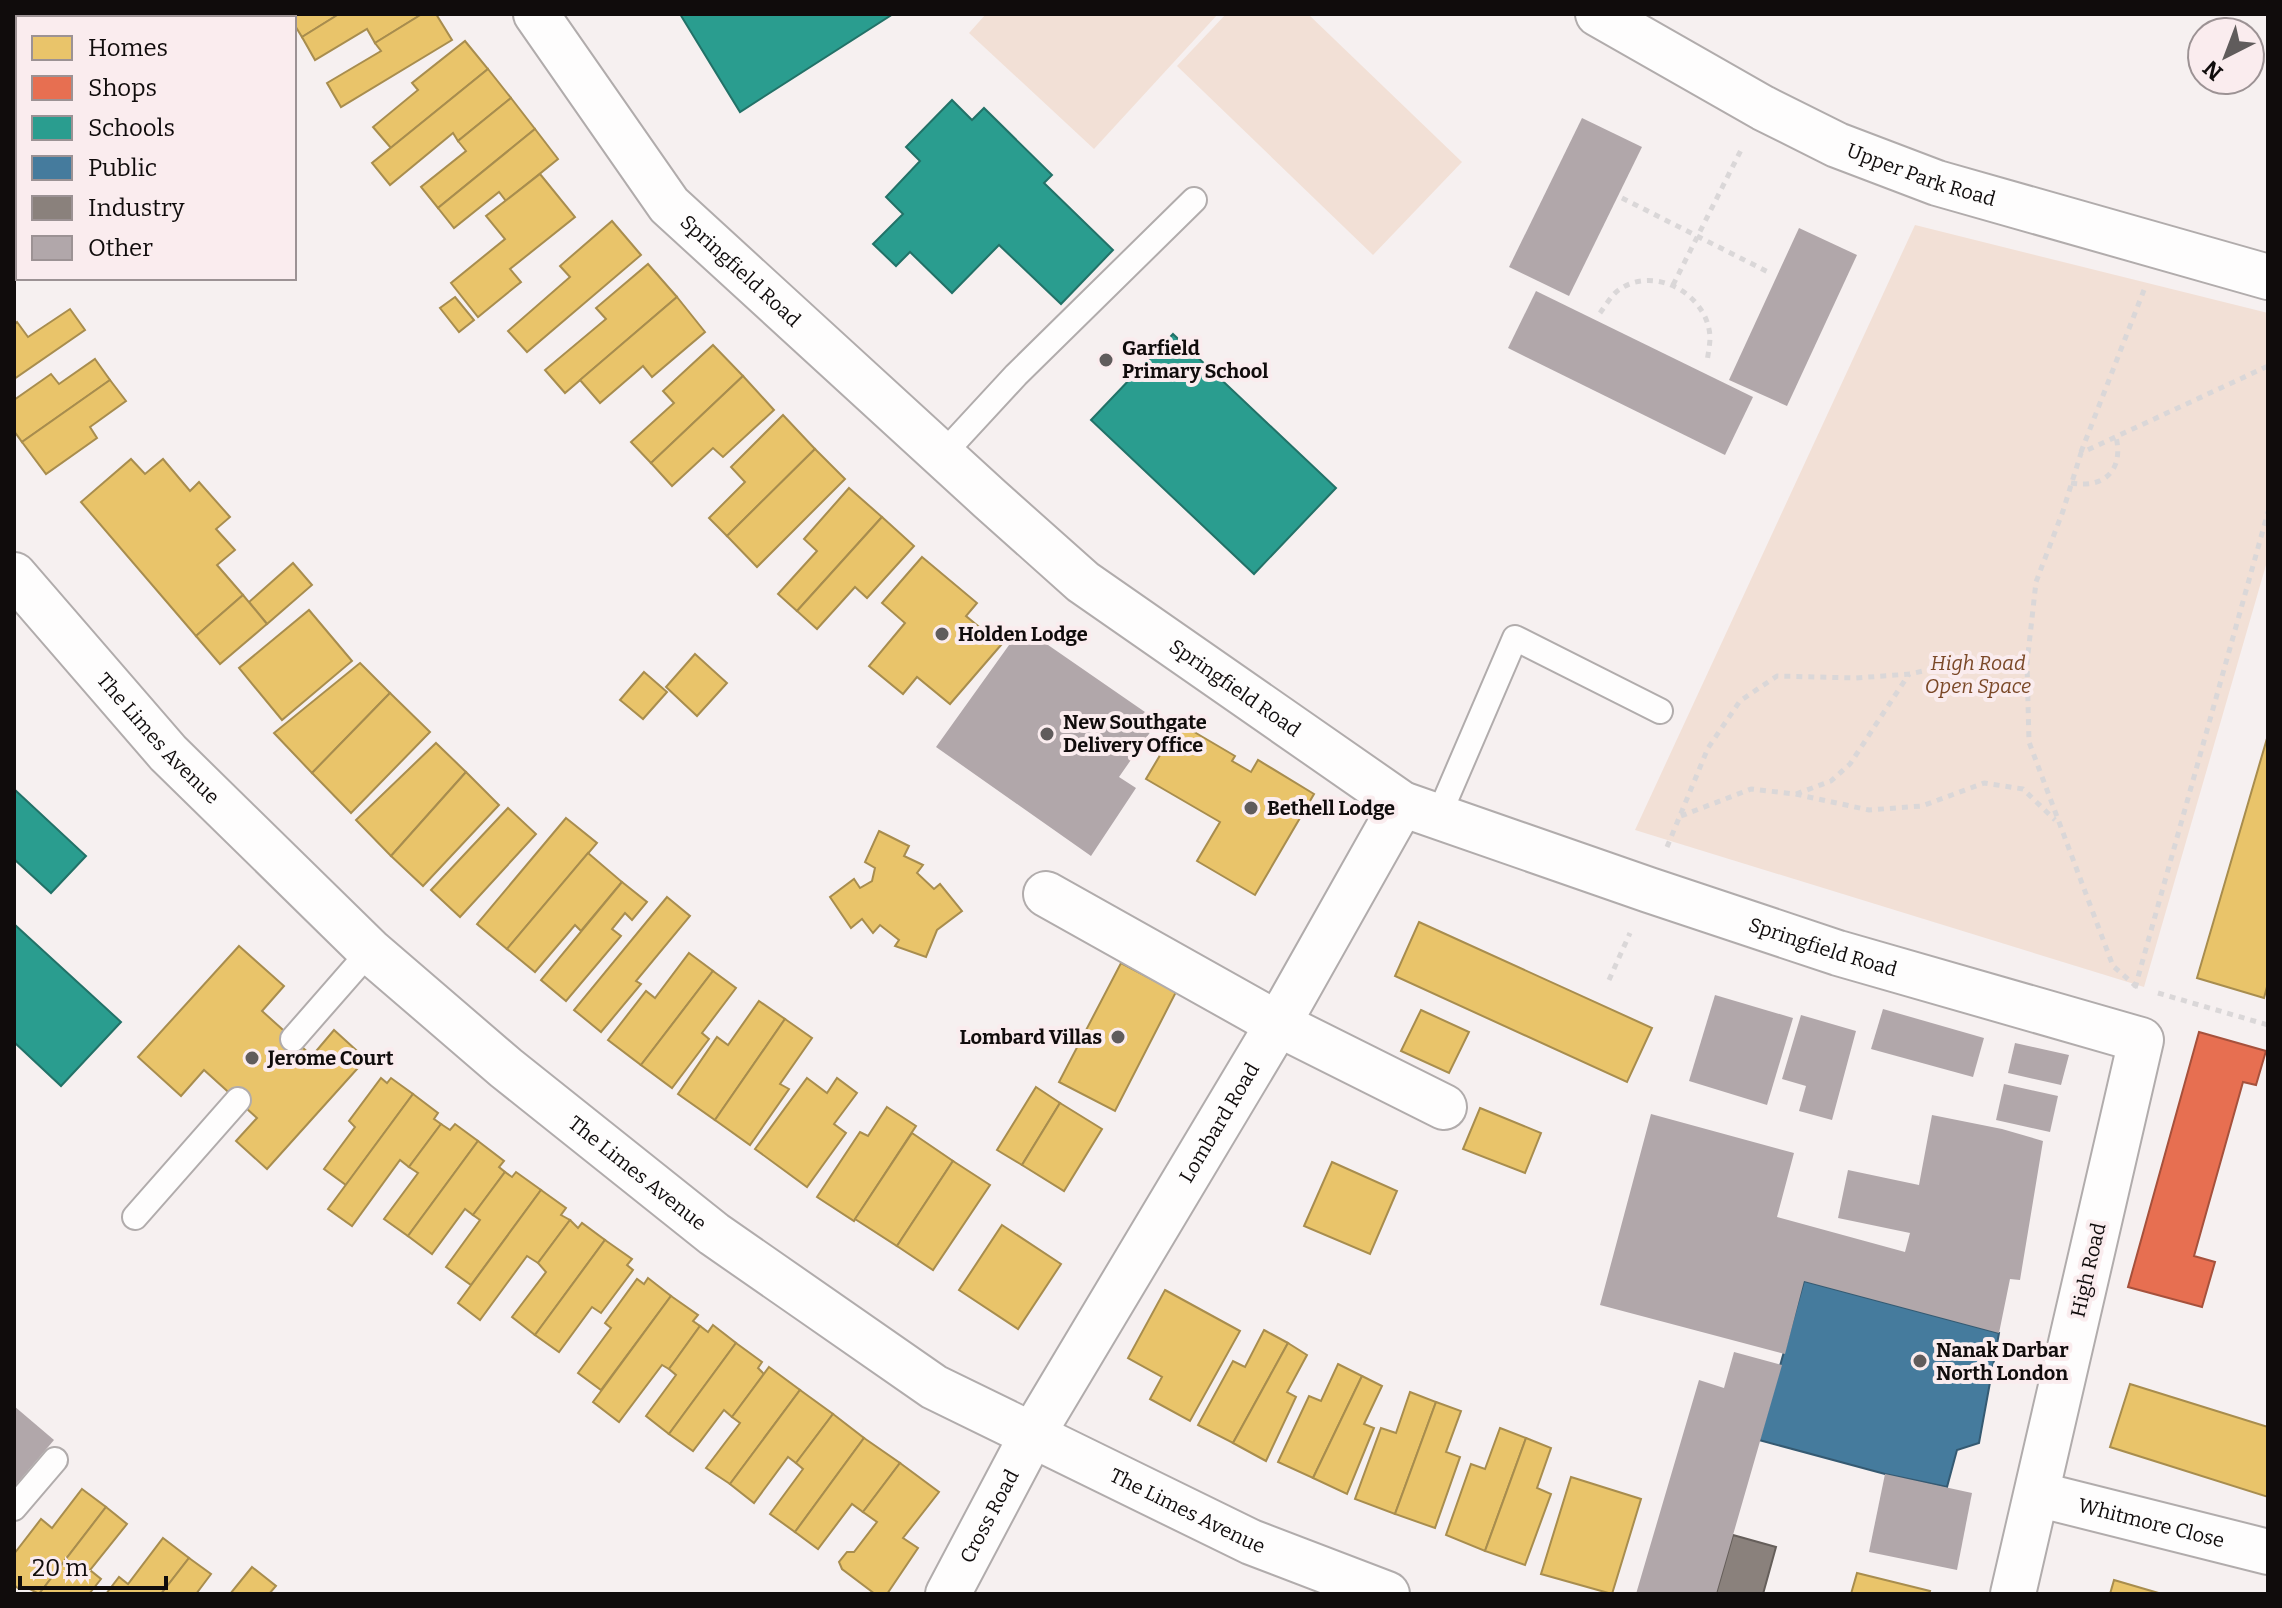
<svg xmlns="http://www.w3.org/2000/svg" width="2282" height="1608" font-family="Bitter,serif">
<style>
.green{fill:#f2e0d6}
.homes{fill:#e9c46a;stroke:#a88d4e;stroke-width:2}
.shops{fill:#e76f51;stroke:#a6513c;stroke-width:2}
.schools{fill:#2a9d8f;stroke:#227268;stroke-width:2}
.public{fill:#457b9d;stroke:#355a72;stroke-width:2}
.industry{fill:#8a817c;stroke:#655e5a;stroke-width:2}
.building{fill:#b1a7aa}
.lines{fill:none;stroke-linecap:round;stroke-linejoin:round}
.service-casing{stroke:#b1acac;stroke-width:28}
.minor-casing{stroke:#b1acac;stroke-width:48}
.path{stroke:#dad7d8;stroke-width:5;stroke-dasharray:6 6;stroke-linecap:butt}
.service{stroke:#fefdfd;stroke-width:24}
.minor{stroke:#fefdfd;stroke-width:44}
.poi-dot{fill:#605c5c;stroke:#faecee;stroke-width:3}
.labels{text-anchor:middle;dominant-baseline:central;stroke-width:8;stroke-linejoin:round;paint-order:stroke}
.street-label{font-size:20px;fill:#100c0c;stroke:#faecee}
.poi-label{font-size:20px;font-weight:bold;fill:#100c0c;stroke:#faecee;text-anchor:start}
.park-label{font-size:20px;font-style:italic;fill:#7a4827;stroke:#faecee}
</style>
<rect width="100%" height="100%" fill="#f6f0f0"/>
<g class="green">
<path d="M986,14H1218L1094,149L969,33Z"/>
<path d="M1226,14H1308L1462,162L1373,255L1177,66Z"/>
<path d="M1915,225L2268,313V558L2144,987L1635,830Z"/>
</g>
<g class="homes">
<path d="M287,14H339L302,37L294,24V18H290Z"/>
<path d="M339,14H422L375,43L367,29L315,60L302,37Z"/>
<path d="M422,14H436L452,40L341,107L327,83L381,51L375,43Z"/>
<path d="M465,41L488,69L391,148L373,127L418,90L412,83Z"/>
<path d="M488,69L511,98L458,141L453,133L390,185L372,163Z"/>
<path d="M511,98L535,129L438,208L421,187L466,151L458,141Z"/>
<path d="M535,129L558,159L506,201L499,192L454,228L438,208Z"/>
<path d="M540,174L575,217L510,269L521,282L478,317L451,283L505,239L486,216Z"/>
<path d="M612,221L641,255L527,352L508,331L570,277L560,266Z"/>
<path d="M648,264L677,297L565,393L545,370L606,319L596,308Z"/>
<path d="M455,297L474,320L459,332L440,308Z"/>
<path d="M677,297L705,332L652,377L643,366L600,403L580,380Z"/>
<path d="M70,309L85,330L14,379V325L17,322L28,337Z"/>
<path d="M713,345L743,376L651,463L631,442L674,403L663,391Z"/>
<path d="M95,359L110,380L22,442L14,431V400L51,374L59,384Z"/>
<path d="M743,376L774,410L723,457L713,448L672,486L651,463Z"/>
<path d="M110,380L126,401L90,427L97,438L46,474L22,442Z"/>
<path d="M783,415L815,449L727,536L709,518L745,482L731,467Z"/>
<path d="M815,449L845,479L757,567L727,536Z"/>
<path d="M131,459L145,474L163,459L190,491L199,482L230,517L216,529L235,550L217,565L243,595L196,636L81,502Z"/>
<path d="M849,488L882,517L797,611L778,594L817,551L804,539Z"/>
<path d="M882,517L914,546L867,598L855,587L817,629L797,611Z"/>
<path d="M922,557L977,603L966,616L1001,645L950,704L917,677L903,694L869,666L905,623L882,603Z"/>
<path d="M293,563L312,585L267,624L249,602Z"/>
<path d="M243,595L267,624L220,664L196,636Z"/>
<path d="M309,610L352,661L282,720L239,668Z"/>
<path d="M695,654L727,683L697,716L666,687Z"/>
<path d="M360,663L390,693L312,773L274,733Z"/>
<path d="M644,672L667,692L643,719L620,700Z"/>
<path d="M390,693L430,732L351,813L312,773Z"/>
<path d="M1179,723L1235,756L1232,761L1251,772L1258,760L1314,794L1255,895L1197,861L1220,822L1146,779Z"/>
<path d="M2268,735V983L2264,998L2197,978Z"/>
<path d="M436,743L466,772L391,856L356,820Z"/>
<path d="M466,772L499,805L423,886L391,856Z"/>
<path d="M508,808L536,834L460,917L431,890Z"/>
<path d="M566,818L597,843L507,949L477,924Z"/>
<path d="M879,831L909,846L904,856L923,865L917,873L934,889L940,884L962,911L937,930L926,957L895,946L899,940L880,925L873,933L862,919L851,928L830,897L854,879L860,888L872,881L875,868L865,862Z"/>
<path d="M588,853L622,882L581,931L575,925L535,972L507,949Z"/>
<path d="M622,882L647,902L632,920L625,913L612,929L621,936L566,1001L541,980Z"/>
<path d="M667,897L690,916L636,981L641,984L601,1032L574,1010Z"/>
<path d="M1419,922L1652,1028L1627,1082L1395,976Z"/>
<path d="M239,946L284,986L262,1011L312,1056L334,1030L366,1059L267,1169L236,1141L257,1118L204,1070L181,1096L138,1057Z"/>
<path d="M689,953L713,971L641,1065L608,1040L646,991L655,998Z"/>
<path d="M1121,963L1176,992L1115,1111L1059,1082Z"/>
<path d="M713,971L736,988L702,1033L709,1039L672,1088L641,1065Z"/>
<path d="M759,1001L785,1019L715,1120L678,1094L717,1037L728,1045Z"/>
<path d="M1421,1010L1469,1032L1449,1073L1401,1051Z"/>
<path d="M785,1019L812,1038L780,1084L789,1089L750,1145L715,1120Z"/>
<path d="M381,1078L387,1083L391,1078L413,1094L346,1185L324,1169L355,1127L349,1121Z"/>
<path d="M807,1078L827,1093L837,1078L857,1093L834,1124L846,1133L807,1187L755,1149Z"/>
<path d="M1036,1087L1060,1103L1022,1165L997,1150Z"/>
<path d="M413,1094L438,1113L434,1119L441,1124L409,1167L400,1160L352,1226L328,1209Z"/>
<path d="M1060,1103L1102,1129L1064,1191L1022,1165Z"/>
<path d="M887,1107L916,1126L854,1221L817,1197L860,1132L868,1136Z"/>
<path d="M1480,1108L1541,1133L1525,1173L1463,1149Z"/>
<path d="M441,1124L450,1130L455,1124L478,1141L408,1236L384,1219L418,1173L409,1167Z"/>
<path d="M912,1133L953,1161L897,1246L855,1219Z"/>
<path d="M478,1141L504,1161L499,1167L505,1172L473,1215L465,1209L432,1254L408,1236Z"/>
<path d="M953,1161L990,1185L933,1270L897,1246Z"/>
<path d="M1332,1162L1397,1191L1370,1254L1304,1226Z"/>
<path d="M505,1172L512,1177L516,1172L541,1190L471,1285L446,1267L480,1220L473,1215Z"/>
<path d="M541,1190L566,1208L561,1215L570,1220L538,1263L527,1256L480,1320L458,1303Z"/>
<path d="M570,1220L578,1228L582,1223L605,1240L535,1335L512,1317L546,1272L538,1263Z"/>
<path d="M1002,1225L1061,1264L1018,1329L959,1290Z"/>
<path d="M605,1240L632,1259L627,1265L633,1270L601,1313L592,1307L559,1352L535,1335Z"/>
<path d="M648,1278L671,1296L601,1390L578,1373L611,1328L605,1323L637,1279L644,1284Z"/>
<path d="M1165,1290L1240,1331L1190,1421L1150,1399L1162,1377L1128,1358Z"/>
<path d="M671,1296L698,1315L693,1321L700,1326L669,1369L662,1365L619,1422L593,1402Z"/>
<path d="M713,1325L736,1343L669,1434L646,1416L676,1375L669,1369L700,1326L708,1332Z"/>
<path d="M1264,1330L1288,1343L1233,1443L1198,1425L1233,1361L1245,1367Z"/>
<path d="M736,1343L762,1362L758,1368L764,1374L732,1417L724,1410L693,1451L669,1434Z"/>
<path d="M1288,1343L1307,1355L1287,1392L1296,1397L1266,1461L1233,1443Z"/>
<path d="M1338,1364L1362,1376L1313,1478L1278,1462L1309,1396L1321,1401Z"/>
<path d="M769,1367L800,1390L730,1484L706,1468L740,1423L732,1417Z"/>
<path d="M1362,1376L1382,1386L1364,1424L1374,1428L1347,1494L1313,1478Z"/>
<path d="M2130,1384L2268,1427V1497L2110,1447Z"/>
<path d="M800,1390L833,1414L796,1463L788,1457L754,1503L730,1484Z"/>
<path d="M1410,1392L1436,1402L1395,1514L1355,1499L1381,1428L1396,1433Z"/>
<path d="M1436,1402L1461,1411L1446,1452L1460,1457L1435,1528L1395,1514Z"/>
<path d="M833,1414L864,1438L795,1532L770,1514L803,1469L796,1463Z"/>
<path d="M1500,1428L1526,1438L1485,1551L1446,1535L1471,1464L1485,1469Z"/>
<path d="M864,1438L900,1463L863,1512L852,1504L818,1549L795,1532Z"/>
<path d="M1526,1438L1551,1448L1537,1488L1551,1494L1525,1565L1485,1551Z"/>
<path d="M900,1463L939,1492L903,1538L918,1548L887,1594H875L842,1569L839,1562L847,1552H854L877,1522L863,1512Z"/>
<path d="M1571,1477L1641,1499L1612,1594L1541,1574Z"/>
<path d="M82,1489L106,1507L39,1594L28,1588L19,1589L14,1585V1554L41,1519L52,1528Z"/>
<path d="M106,1507L127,1524L90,1570L101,1579L89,1594H39Z"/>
<path d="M163,1538L189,1558L161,1594H106L119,1577L128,1584Z"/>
<path d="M189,1558L211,1574L196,1594H161Z"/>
<path d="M252,1567L276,1586L269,1594H230Z"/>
<path d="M1857,1573L1930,1591L1929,1594H1851Z"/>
<path d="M2114,1580L2162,1594H2110Z"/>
</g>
<path class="shops" d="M2199,1032L2266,1051L2256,1085L2243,1082L2194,1256L2215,1262L2202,1307L2128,1287Z"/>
<g class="schools">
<path d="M680,14H893L740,112Z"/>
<path d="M952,100L972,120L984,108L1052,175L1044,183L1113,250L1061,304L999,245L952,293L910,252L896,266L873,244L903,214L886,197L920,161L906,147Z"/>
<path d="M1173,334L1336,488L1254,574L1091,420Z"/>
<path d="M14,789L86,856L51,893L14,859Z"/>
<path d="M14,924L121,1022L61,1086L14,1042Z"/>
</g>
<path class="public" d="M1804,1281L1999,1333L1979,1443L1957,1450L1947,1487L1885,1474L1759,1440Z"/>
<path class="industry" d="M1733,1535L1776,1547L1763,1594H1716Z"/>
<g class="building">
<path d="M1582,118L1642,147L1569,296L1509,267Z"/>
<path d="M1799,228L1857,255L1787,406L1729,380Z"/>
<path d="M1536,291L1753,397L1725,455L1508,348Z"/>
<path d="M1022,627L1158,721L1119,777L1136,788L1091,856L936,747Z"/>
<path d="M1715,995L1793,1018L1767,1105L1689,1081Z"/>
<path d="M1883,1009L1984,1038L1973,1077L1871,1049Z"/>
<path d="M1801,1015L1856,1031L1832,1120L1799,1111L1806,1086L1782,1079Z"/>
<path d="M2015,1043L2069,1055L2061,1085L2008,1073Z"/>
<path d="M2004,1084L2058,1096L2050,1132L1996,1120Z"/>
<path d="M1651,1114L1794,1153L1777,1217L1905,1252L1910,1233L1838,1218L1848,1170L1919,1185L1932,1115L2002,1129L2043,1141L2020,1280L2010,1279L1999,1333L1804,1281L1785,1354L1600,1305Z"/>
<path d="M1734,1352L1782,1365L1716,1594H1636L1699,1380L1724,1388Z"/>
<path d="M14,1406L54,1440L14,1487Z"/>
<path d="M1885,1474L1972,1493L1957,1570L1869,1552Z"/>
</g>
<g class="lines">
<g class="service-casing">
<g id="service">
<path d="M943,454L1016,375L1194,200"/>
<path d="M1438,817L1515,638L1660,711"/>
<path d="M293,1039L370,951"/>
<path d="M135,1217L238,1100"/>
<path d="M14,1508L55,1460"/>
</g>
</g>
<g class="minor-casing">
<g id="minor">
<path id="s1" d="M536,14L669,205L990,499L1083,582L1402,804L1649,890L1838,953L2141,1040L2013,1594"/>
<path id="s2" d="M1598,14L1763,108L1837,145L1937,183L2268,277"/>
<path id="s3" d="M14,575L168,753L370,951L506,1068L714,1234L934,1387L1251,1542L1387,1594"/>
<path d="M1046,894L1278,1024L1444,1107"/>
<path id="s4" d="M2037,1494L2268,1552"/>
<path id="s5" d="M948,1594L1031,1437L1278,1024L1402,804"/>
</g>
</g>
<g class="path">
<path d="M1622,198L1770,273"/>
<path d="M1673,285L1741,150"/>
<path d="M1600,313C1606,305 1612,294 1620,289C1656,265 1708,295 1710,337C1710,345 1708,354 1707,362"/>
<path d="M2081,452L2144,290"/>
<path d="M2071,483C2104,489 2124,470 2116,437"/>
<path d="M1796,794L1831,781L1850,764L1909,674"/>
<path d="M1681,816L1751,789L1795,794L1869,810L1922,806L1984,783L2023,789L2055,820"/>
<path d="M1667,847L1708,748L1740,701L1777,676L1856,678L1910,674L1948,665L2027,663"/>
<path d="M1609,980L1630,933"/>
<path d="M2137,987L2113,966L2029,742L2027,663L2036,582L2063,511L2081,453L2268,366"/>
<path d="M2135,988L2268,512"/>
<path d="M2158,993L2268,1025"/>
</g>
<use href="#service" class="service"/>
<use href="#minor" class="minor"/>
</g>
<g class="poi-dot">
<circle cx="1106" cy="360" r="8"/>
<circle cx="942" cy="634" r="8"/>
<circle cx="1047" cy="734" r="8"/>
<circle cx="1251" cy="808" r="8"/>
<circle cx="1118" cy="1037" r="8"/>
<circle cx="252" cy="1058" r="8"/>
<circle cx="1920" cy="1361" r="8"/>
</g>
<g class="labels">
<g class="street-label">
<text stroke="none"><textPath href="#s2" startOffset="362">Upper Park Road</textPath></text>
<text stroke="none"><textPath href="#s1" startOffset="330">Springfield Road</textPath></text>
<text stroke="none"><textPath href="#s1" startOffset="978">Springfield Road</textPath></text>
<text stroke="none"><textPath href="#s3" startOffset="218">The Limes Avenue</textPath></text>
<text stroke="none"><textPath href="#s1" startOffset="1626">Springfield Road</textPath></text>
<text stroke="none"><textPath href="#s5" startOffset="544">Lombard Road</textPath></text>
<text stroke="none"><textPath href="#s3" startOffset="866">The Limes Avenue</textPath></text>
<text transform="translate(2088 1270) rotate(-77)">High Road</text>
<text stroke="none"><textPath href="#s3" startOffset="1514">The Limes Avenue</textPath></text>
<text stroke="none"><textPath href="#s5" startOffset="88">Cross Road</textPath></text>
<text stroke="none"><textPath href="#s4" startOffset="118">Whitmore Close</textPath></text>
</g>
<g class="poi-label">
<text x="1122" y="348">Garfield<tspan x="1122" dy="23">Primary School</tspan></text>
<text x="958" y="634">Holden Lodge</text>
<text x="1063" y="722">New Southgate<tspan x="1063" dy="23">Delivery Office</tspan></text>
<text x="1267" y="808">Bethell Lodge</text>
<text x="1102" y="1037" text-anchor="end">Lombard Villas</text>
<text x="268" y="1058">Jerome Court</text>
<text x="1936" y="1350">Nanak Darbar<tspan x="1936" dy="23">North London</tspan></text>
</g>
<g class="park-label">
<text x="1978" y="663">High Road<tspan x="1978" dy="23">Open Space</tspan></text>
</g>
</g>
<rect width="2282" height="1608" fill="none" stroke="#100c0c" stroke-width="32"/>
<rect x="16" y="16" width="280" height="264" fill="#faecee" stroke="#9c9294" stroke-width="2"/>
<rect x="32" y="36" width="40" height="24" fill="#e9c46a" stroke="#9c9294" stroke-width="2"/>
<text x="88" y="56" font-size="24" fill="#100c0c">Homes</text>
<rect x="32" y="76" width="40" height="24" fill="#e76f51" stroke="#9c9294" stroke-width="2"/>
<text x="88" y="96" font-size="24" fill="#100c0c">Shops</text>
<rect x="32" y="116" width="40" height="24" fill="#2a9d8f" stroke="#9c9294" stroke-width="2"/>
<text x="88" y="136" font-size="24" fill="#100c0c">Schools</text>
<rect x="32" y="156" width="40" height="24" fill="#457b9d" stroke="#9c9294" stroke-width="2"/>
<text x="88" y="176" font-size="24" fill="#100c0c">Public</text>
<rect x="32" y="196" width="40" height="24" fill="#8a817c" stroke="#9c9294" stroke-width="2"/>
<text x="88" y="216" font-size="24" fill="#100c0c">Industry</text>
<rect x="32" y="236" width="40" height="24" fill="#b1a7aa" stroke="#9c9294" stroke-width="2"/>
<text x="88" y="256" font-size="24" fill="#100c0c">Other</text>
<g transform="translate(2226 56) rotate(222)"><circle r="38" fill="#faecee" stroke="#9c9294" stroke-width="2"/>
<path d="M0-6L14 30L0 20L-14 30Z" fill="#605c5c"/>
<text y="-12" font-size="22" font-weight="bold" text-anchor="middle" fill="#100c0c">N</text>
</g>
<path d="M20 1576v12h146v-12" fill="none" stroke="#100c0c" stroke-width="4"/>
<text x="32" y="1576" font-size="24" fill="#100c0c" stroke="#faecee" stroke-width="6" paint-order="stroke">20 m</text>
</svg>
